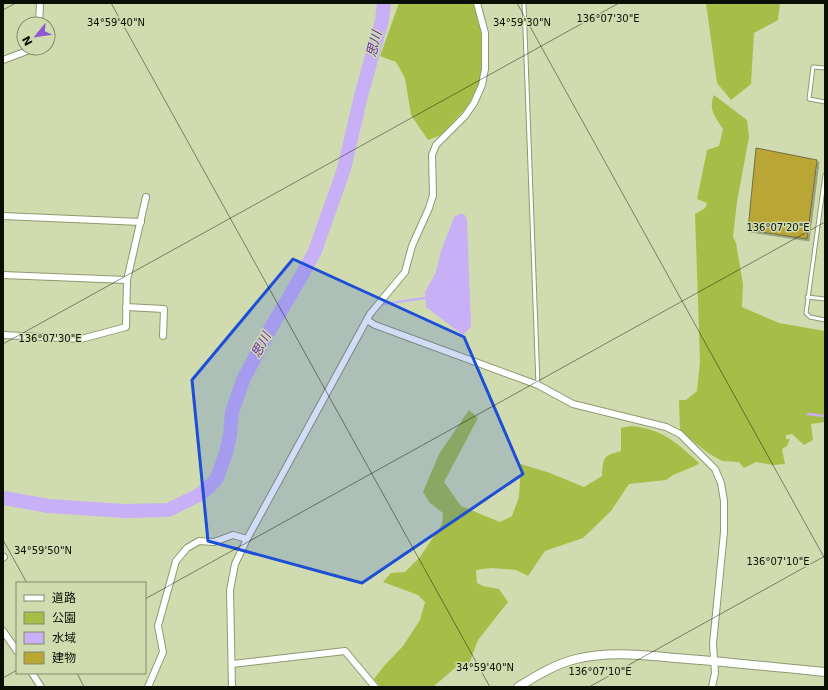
<svg xmlns="http://www.w3.org/2000/svg" width="828" height="690" font-family="'DejaVu Sans','Noto Sans JP',sans-serif">
<style>
.green{fill:#a6be47}
.water{fill:#c7b0f5}
.lines{fill:none;stroke-linecap:round;stroke-linejoin:round}
.stream{stroke:#c7b0f5;stroke-width:2.5}
.river{stroke:#c7b0f5;stroke-width:14}
.building{fill:#b9a634;stroke:#746d43;filter:url(#shadow)}
.service-casing{stroke:#8e996f;stroke-width:5}
.minor-casing{stroke:#8e996f;stroke-width:8}
.tertiary-casing{stroke:#8e996f;stroke-width:10}
.service{stroke:#fff;stroke-width:3}
.minor{stroke:#fff;stroke-width:6}
.tertiary{stroke:#fff;stroke-width:8}
.marked{fill:#1d4ed8;fill-opacity:0.2;stroke:#1d4ed8;stroke-width:3;stroke-linejoin:round}
.ticks{fill:none;stroke:#0b0e02;stroke-width:1;stroke-opacity:0.45}
.labels{text-anchor:middle;dominant-baseline:central;stroke-width:3;stroke-linejoin:round;paint-order:stroke}
.water-label{font-size:13px;font-style:italic;fill:#6729ad;stroke:#d0dcb0}
.ticks-label{font-size:10px;text-anchor:middle;fill:#0b0e02;stroke:#d0dcb0;stroke-width:3;stroke-linejoin:round;paint-order:stroke}
</style>
<defs>
<filter id="shadow"><feDropShadow dx="2" dy="2" stdDeviation="0" flood-color="#0004"/></filter>
</defs>
<rect width="100%" height="100%" fill="#d0dcb0"/>
<g class="green">
<path d="M399,3H475L482,36L481,80L468,106L441,135L428,140L411,115L405,78L396,62L380,56Z"/>
<path d="M706,3H780L778,20L754,33L751,84L731,100L717,83Z"/>
<path d="M714,95L747,120L749,137L737,202L733,237L736,243L743,284L742,307L779,323L825,331V422L811,424L813,440L804,445L792,434L786,435V439H790L787,446L782,449L785,464L773,465L756,462L744,468L739,462L722,461L708,453L680,431L679,400H686L697,391L700,361L695,214L705,208L707,203L697,199L707,150L719,146L723,129C715,117 708,109 714,95Z"/>
<path d="M469,410L478,418L444,482L461,506L500,522L512,516L519,497L521,464L550,473L584,487L602,476C603,457 603,456 621,451V428C632,425 636,426 648,429C670,435 682,448 699,463L695,466L673,475L666,480L629,484L611,511L583,538L545,551L528,576L516,570L491,568L476,570L477,583L483,586L499,589L508,602L478,640L469,664L462,662L433,687H381L374,679L384,666L403,646L420,620L425,602L418,595L383,582L391,573L405,572L420,557L442,524L443,513L430,503L423,492L439,454Z"/>
</g>
<path class="water" d="M459,214H464L467,219L471,327L463,335L426,307L425,292L436,272L441,251L454,217Z"/>
<g class="lines">
<g class="stream">
<path d="M383,304L425,298"/>
<path d="M808,414L825,416"/>
</g>
<path class="river" d="M3,498L49,506L124,511L168,510L199,495L210,486L217,478L226,453L230,435L232,412L243,380L269,331L302,275L315,251L322,231L344,169L361,96L382,20L384,3"/>
</g>
<path class="building" d="M756,148L817,160L807,239L748,230Z"/>
<g class="lines">
<g class="service-casing">
<g id="service">
<path d="M524,3L538,385"/>
<path d="M825,68L813,67L809,99L825,102"/>
<path d="M825,175L806,313L810,317L825,320"/>
<path d="M807,297L825,299"/>
</g>
</g>
<g class="minor-casing">
<g id="minor">
<path d="M39,24L40,3"/>
<path d="M3,60L35,48"/>
<path d="M3,216L141,222"/>
<path d="M3,275L127,280"/>
<path d="M126,307L164,309L163,336"/>
<path d="M367,320L375,325L538,385L573,404L666,427L680,434L715,469L721,483L724,501V532L713,644L715,673L712,687"/>
<path d="M3,335L81,339L126,327L127,280L146,197"/>
<path d="M3,558L4,557"/>
<path d="M3,631L17,651"/>
<path d="M232,664L345,651L375,687"/>
<path d="M32,673L41,687"/>
<path d="M148,687L163,652L158,626L176,561L187,548L199,541L214,542L233,535L247,539"/>
<path d="M232,687L230,590L235,564L247,539L370,314L405,272L412,246L429,208L433,195L432,155L436,145L465,116L474,103L482,85L485,69V33L477,3"/>
</g>
</g>
<g class="tertiary-casing">
<path id="tertiary" d="M518,687C536,676 555,664 576,659C609,651 642,655 676,658C726,662 775,667 825,672"/>
</g>
<use href="#service" class="service"/>
<use href="#minor" class="minor"/>
<use href="#tertiary" class="tertiary"/>
</g>
<path class="marked" d="M293,259L464,337L523,474L362,583L208,541L192,380Z"/>
<path class="ticks" d="M111,3L490,687M517,3L825,559M3,10L16,3M3,344L619,3M3,540L27,583M145,599L825,222M77,673L84,687M3,678L17,670M589,687L825,556"/>
<g class="labels">
<g class="water-label">
<text transform="translate(374 44) rotate(-76)">思川</text>
<text transform="translate(261 345) rotate(-62)">思川</text>
</g>
</g>
<g class="ticks-label">
<text x="608" y="22">136°07'30"E</text>
<text x="116" y="26">34°59'40"N</text>
<text x="522" y="26">34°59'30"N</text>
<text x="778" y="231">136°07'20"E</text>
<text x="50" y="342">136°07'30"E</text>
<text x="43" y="554">34°59'50"N</text>
<text x="778" y="565">136°07'10"E</text>
<text x="485" y="671">34°59'40"N</text>
<text x="600" y="675">136°07'10"E</text>
</g>
<rect width="828" height="690" fill="none" stroke="#0b0e02" stroke-width="8"/>
<rect x="16" y="582" width="130" height="92" fill="#d0dcb0" stroke="#818a6a"/>
<rect x="24" y="595" width="20" height="6" fill="#ffffff" stroke="#818a6a"/>
<text x="52" y="602" font-size="12" fill="#0b0e02">道路</text>
<rect x="24" y="612" width="20" height="12" fill="#a6be47" stroke="#818a6a"/>
<text x="52" y="622" font-size="12" fill="#0b0e02">公園</text>
<rect x="24" y="632" width="20" height="12" fill="#c7b0f5" stroke="#818a6a"/>
<text x="52" y="642" font-size="12" fill="#0b0e02">水域</text>
<rect x="24" y="652" width="20" height="12" fill="#b9a634" stroke="#818a6a"/>
<text x="52" y="662" font-size="12" fill="#0b0e02">建物</text>
<g transform="translate(36 36) rotate(241)"><circle r="19" fill="#d0dcb0" stroke="#818a6a"/>
<path d="M0-3L7 15L0 10L-7 15Z" fill="#8c5bd4"/>
<text y="-6" font-size="11" font-weight="bold" text-anchor="middle" fill="#0b0e02">N</text>
</g>
</svg>
